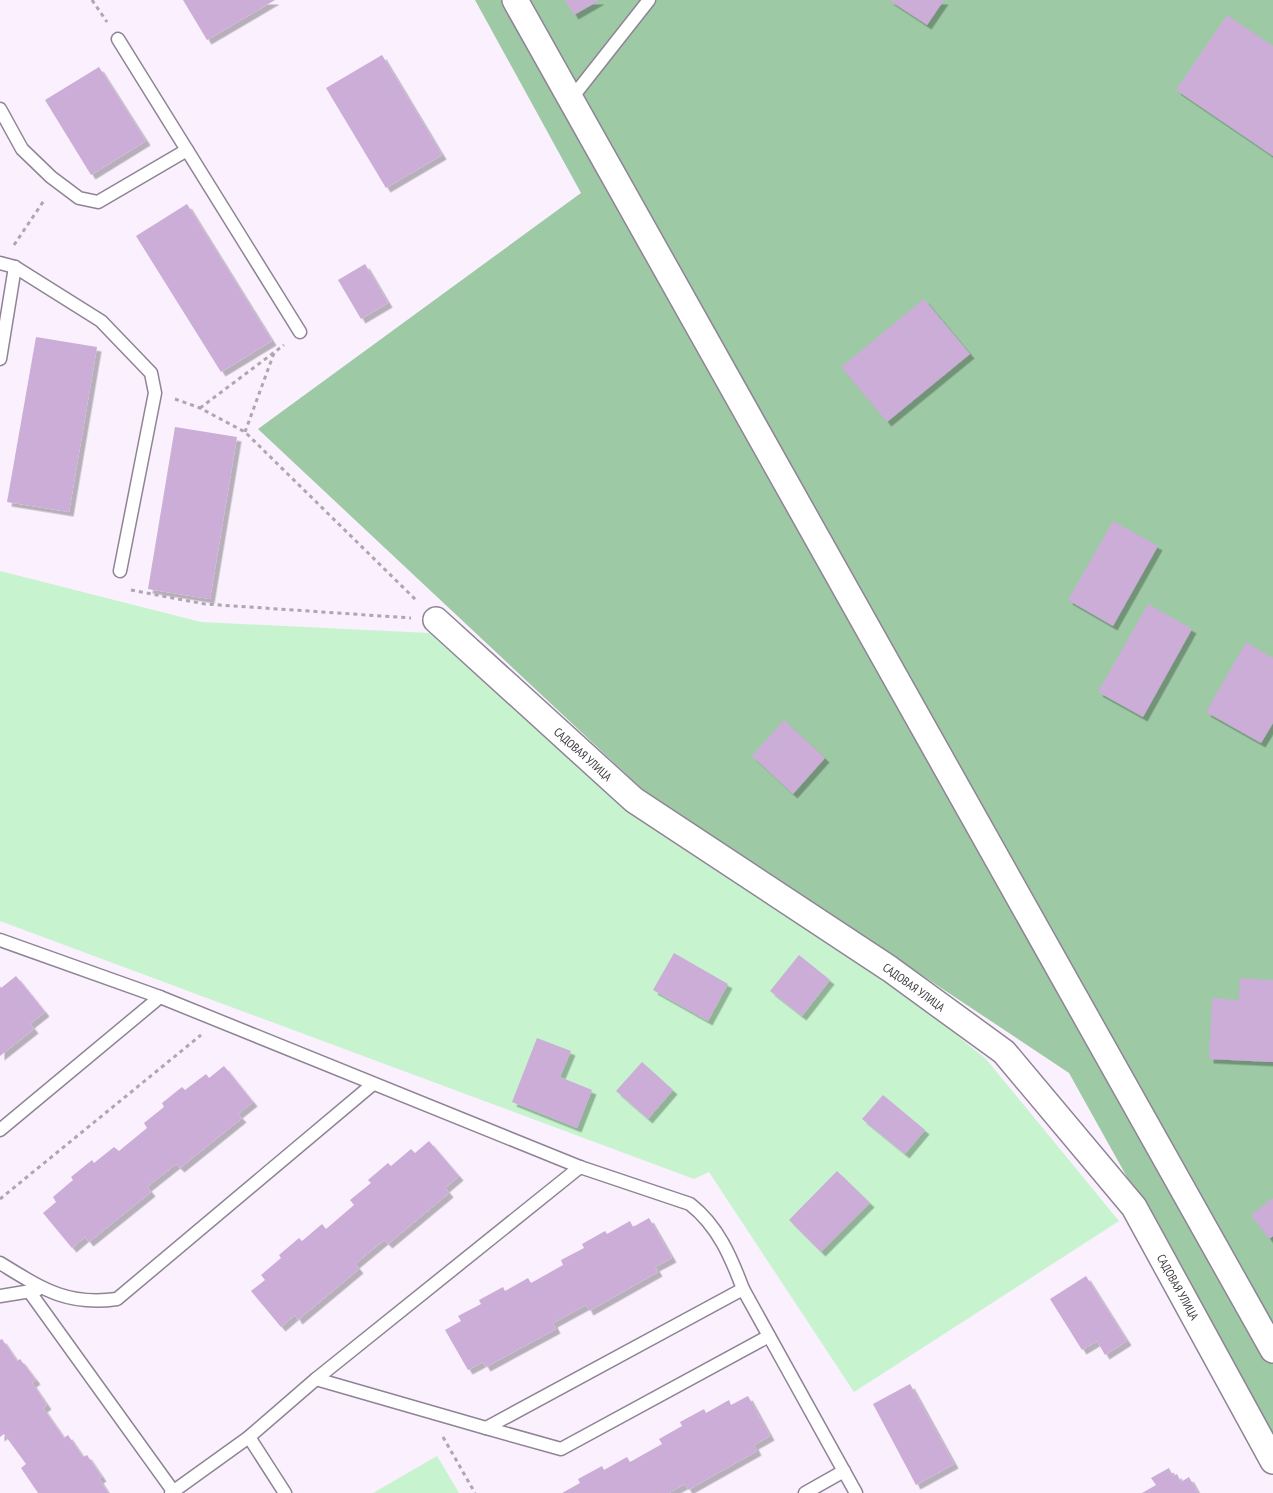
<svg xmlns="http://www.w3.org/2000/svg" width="1273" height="1493" font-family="'PT Sans Narrow',sans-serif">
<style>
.green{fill:#c7f3cf}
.forest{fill:#9dc9a5}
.building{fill:#cbadd8;filter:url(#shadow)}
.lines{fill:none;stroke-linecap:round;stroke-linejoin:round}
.service-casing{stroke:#8f8495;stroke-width:15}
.minor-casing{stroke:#8f8495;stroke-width:28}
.path{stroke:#aea6b1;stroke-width:3;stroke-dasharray:4 4;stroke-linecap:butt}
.service{stroke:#fff;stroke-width:12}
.minor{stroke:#fff;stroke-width:25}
.labels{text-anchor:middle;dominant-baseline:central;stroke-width:4.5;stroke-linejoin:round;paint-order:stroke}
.street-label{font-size:12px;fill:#3f3a41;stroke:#fff}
</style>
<defs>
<filter id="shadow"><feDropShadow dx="4.5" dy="4.5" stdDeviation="0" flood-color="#0004"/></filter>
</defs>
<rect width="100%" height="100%" fill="#faf0fe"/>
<g class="green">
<path d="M0,571L201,622L429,633L632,812L880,973L986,1059L1119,1221L854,1392L709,1172L694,1179L0,921Z"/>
<path d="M437,1456L459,1493H373Z"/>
</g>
<path class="forest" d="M475,0H1273V1439L1069,1073L642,789L258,429L581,193Z"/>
<g class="building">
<path d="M183,0H275L207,40Z"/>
<path d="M565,0H600L574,15Z"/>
<path d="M889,0H944L927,25Z"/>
<path d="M1227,15L1273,46V156L1176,90Z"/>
<path d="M382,55L442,155L386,188L326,88Z"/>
<path d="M99,67L146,141L91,175L45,100Z"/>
<path d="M187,204L272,341L221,372L136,236Z"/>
<path d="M365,264L388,303L361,319L338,280Z"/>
<path d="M924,299L970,354L887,422L841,367Z"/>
<path d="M36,337L97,347L69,512L7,502Z"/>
<path d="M175,427L237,437L210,599L148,589Z"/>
<path d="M1113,521L1158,546L1113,626L1068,600Z"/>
<path d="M1148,604L1192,629L1143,717L1098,692Z"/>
<path d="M1246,642L1273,658V723L1261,743L1206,712Z"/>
<path d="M784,720L825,758L793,794L752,756Z"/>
<path d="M674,953L728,984L708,1021L653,990Z"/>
<path d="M799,955L830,980L802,1016L770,991Z"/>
<path d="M16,976L45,1012L30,1024L34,1029L0,1056V986L1,988Z"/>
<path d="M1240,978L1273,980V1062L1209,1059L1212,998L1239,1000Z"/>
<path d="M537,1038L571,1051L560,1077L592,1090L577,1128L512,1102Z"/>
<path d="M642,1062L673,1090L648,1119L616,1091Z"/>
<path d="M224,1066L253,1102L238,1114L242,1118L180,1168L176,1164L147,1187L151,1192L89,1242L85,1237L72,1248L43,1213L56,1202L53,1197L73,1180L71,1177L92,1160L94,1163L114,1147L119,1151L147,1128L144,1123L164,1107L162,1103L182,1087L185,1090L206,1074L209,1078Z"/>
<path d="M883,1095L925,1130L905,1154L862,1119Z"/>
<path d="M429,1141L459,1176L445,1188L449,1193L388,1244L384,1240L355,1264L359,1269L298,1320L295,1315L281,1327L251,1291L265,1280L261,1275L281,1258L279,1255L299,1238L302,1241L322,1224L326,1229L354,1205L350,1200L371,1183L368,1180L388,1163L391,1166L411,1149L415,1153Z"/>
<path d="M837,1171L870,1203L821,1252L789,1220Z"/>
<path d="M1273,1198V1236L1269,1239L1251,1215Z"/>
<path d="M649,1218L672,1258L655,1267L658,1272L589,1311L586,1305L553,1323L556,1329L486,1367L483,1362L468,1370L445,1330L461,1321L458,1316L481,1304L479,1300L503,1287L505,1291L528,1278L531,1283L563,1265L561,1260L584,1248L582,1244L605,1231L607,1234L630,1221L633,1227Z"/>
<path d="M1086,1276L1127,1341L1105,1355L1097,1341L1082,1350L1050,1299Z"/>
<path d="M2,1339L17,1361L20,1359L36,1380L32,1383L47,1405L43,1408L64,1438L68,1435L83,1457L87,1455L102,1477L99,1479L108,1493H38L21,1468L26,1464L4,1434L0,1437V1340Z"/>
<path d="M910,1384L954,1464L916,1485L873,1404Z"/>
<path d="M748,1396L770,1436L754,1445L757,1451L688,1490L685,1484L669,1493H562L580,1483L578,1479L602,1466L604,1470L627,1457L630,1462L662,1444L659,1439L682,1426L680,1422L704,1409L706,1413L729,1400L731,1405Z"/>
<path d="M1169,1468L1173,1476L1177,1474L1181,1482L1189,1477L1198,1493H1142L1156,1485L1151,1478Z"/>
</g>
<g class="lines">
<g class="service-casing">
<g id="service">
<path d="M118,39L300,332"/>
<path d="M571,99L649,0"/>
<path d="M0,109L22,149L51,177L79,198L98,202L187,150"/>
<path d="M0,263L15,267L101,321L151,373L155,393L120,571"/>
<path d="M0,359L15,267"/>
<path d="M0,940L160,997L580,1167L690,1204C718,1226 731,1257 743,1289"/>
<path d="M0,1130L160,997"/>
<path d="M0,1263C41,1288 66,1306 117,1299L373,1084"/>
<path d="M29,1291L173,1491"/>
<path d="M0,1296L37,1290"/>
<path d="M316,1379L486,1428L743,1289L856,1493"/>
<path d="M486,1428L561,1449L769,1336"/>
<path d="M249,1437L285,1493"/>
<path d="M171,1493L249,1437L316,1379L580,1167"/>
<path d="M805,1493L844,1471"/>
</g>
</g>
<g class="minor-casing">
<g id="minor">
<path d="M515,0L1273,1350"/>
<path d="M436,620L634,800L890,969L1004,1052L1134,1207L1273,1461"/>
</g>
</g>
<g class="path">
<path d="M92,0L107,22"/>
<path d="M14,245L45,199"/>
<path d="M175,399L200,408L245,432L417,601"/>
<path d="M200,408L284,345"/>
<path d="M245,432L274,353"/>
<path d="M131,590L205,604L411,618"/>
<path d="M0,1199L201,1035"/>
<path d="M443,1437L475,1493"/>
</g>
<use href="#service" class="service"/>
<use href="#minor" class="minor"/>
</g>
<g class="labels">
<g class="street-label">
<text transform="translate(583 754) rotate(42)">САДОВАЯ УЛИЦА</text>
<text transform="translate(914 987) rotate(36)">САДОВАЯ УЛИЦА</text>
<text transform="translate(1178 1287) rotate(61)">САДОВАЯ УЛИЦА</text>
</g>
</g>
</svg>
